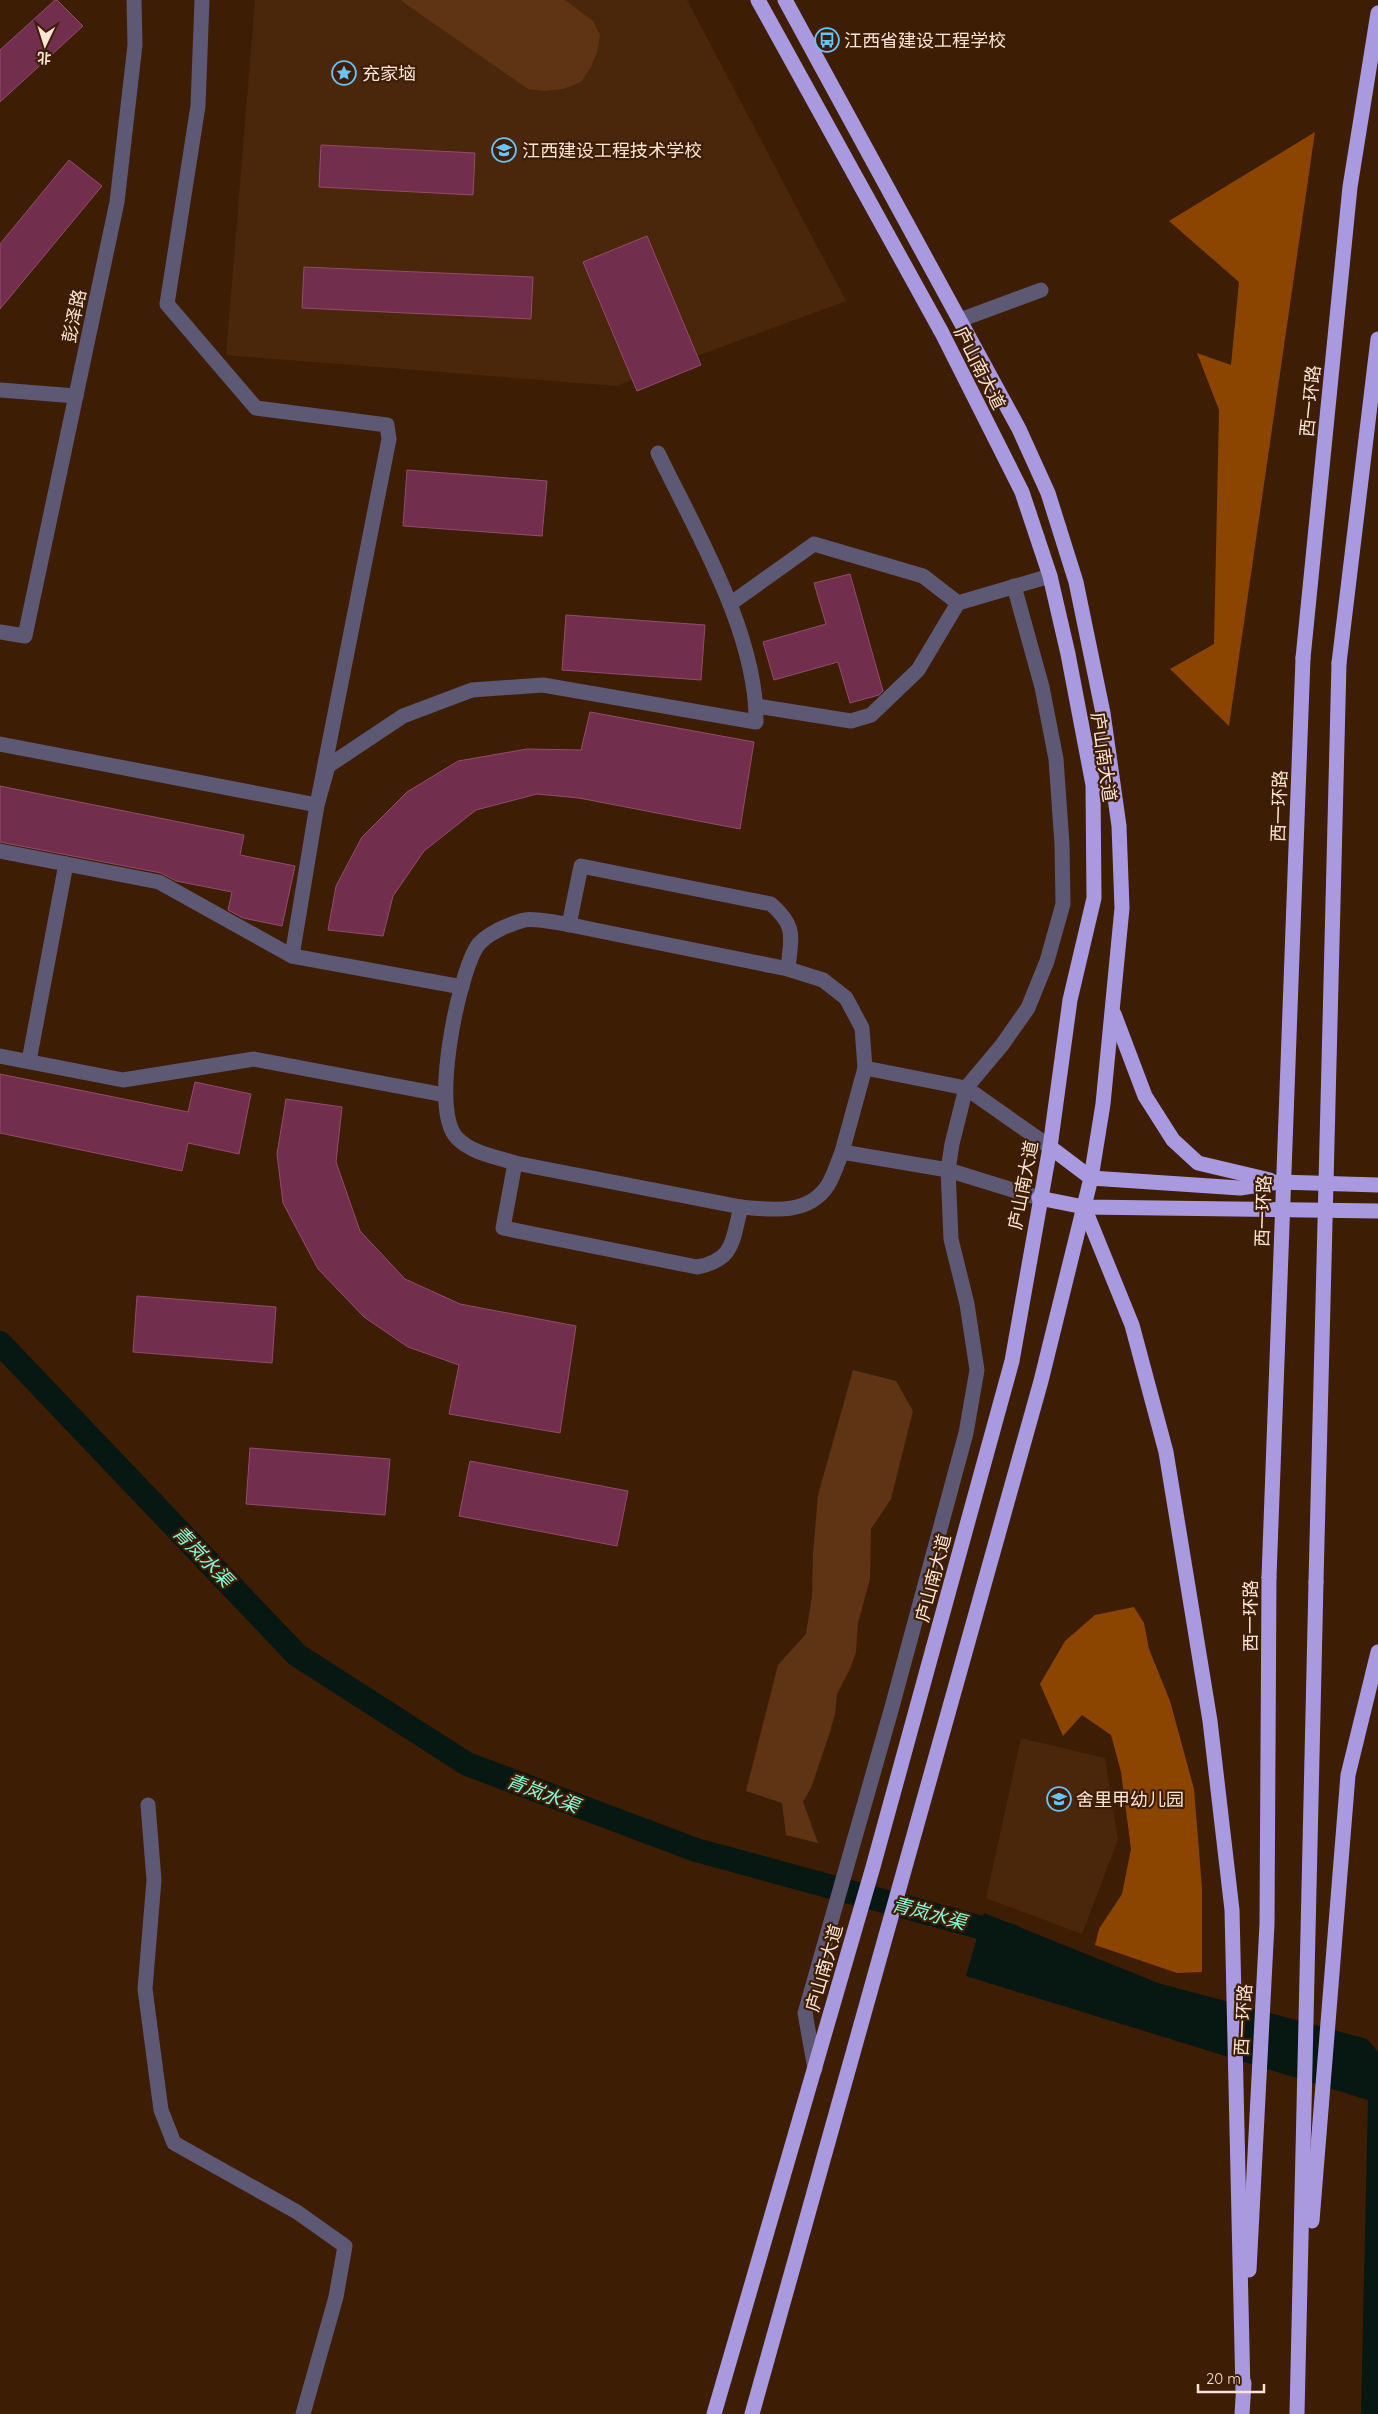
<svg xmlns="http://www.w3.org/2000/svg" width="1378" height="2414" font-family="Quicksand,'Noto Sans SC',sans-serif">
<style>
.built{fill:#4a260b}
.green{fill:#5f3415}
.forest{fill:#8c4401}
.water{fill:#071712}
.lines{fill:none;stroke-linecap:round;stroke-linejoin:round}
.canal{stroke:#071712;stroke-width:24}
.building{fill:#712e4d;stroke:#924c6b}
.minor{stroke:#5d5874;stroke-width:15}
.highway{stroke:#a99ae0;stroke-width:15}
.highway-bridge{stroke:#a99ae0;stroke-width:15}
.labels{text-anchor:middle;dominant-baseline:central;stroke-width:4.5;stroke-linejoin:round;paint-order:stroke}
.poi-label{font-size:18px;fill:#fae4d6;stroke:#3e1d05;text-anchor:start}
.street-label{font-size:18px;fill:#fae4d6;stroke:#3e1d05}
.water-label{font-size:19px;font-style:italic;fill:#85fcdb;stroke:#3e1d05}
</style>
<rect width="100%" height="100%" fill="#3e1d05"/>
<g class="built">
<path d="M255,0H687L846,301L616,386L226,355Z"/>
<path d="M1021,1738L1105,1758L1118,1840L1082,1934L986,1898Z"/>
</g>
<g class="green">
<path d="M400,0H565L593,21L600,35L597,52L591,67L581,82L563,89L545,91L528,89Z"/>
<path d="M853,1370L896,1381L913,1411L891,1499L871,1529L870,1579L858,1623L856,1652L850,1669L837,1694L835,1714L829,1735L811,1788L803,1802L818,1843L786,1835L782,1803L746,1791L778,1665L806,1634L812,1596L813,1554L818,1495Z"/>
</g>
<g class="forest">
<path d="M1315,132L1229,726L1170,669L1214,644L1219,410L1197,353L1231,365L1239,282L1169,221Z"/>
<path d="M1134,1607L1144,1623L1149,1649L1170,1701L1194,1789L1202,1888V1972L1177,1973L1095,1945L1099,1929L1122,1894L1131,1849L1121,1772L1111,1735L1082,1715L1063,1736L1040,1684L1065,1641L1095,1615Z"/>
</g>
<path class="water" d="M984,1913L1158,1983L1367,2039L1378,2052V2414H1361L1368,2100L966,1976Z"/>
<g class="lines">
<path class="canal" d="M0,1343L297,1655L467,1764L696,1850L1012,1936"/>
</g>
<g class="building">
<path d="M55,0H57L83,26L0,102V50Z"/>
<path d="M321,145L475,153L473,195L319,187Z"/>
<path d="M69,160L102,186L0,309V244Z"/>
<path d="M647,236L701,365L637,391L583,262Z"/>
<path d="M304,267L533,277L531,319L302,308Z"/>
<path d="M407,470L547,481L542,536L403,526Z"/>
<path d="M850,574L883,691L879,695L850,703L838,662L774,680L763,642L826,624L814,583Z"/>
<path d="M566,615L705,625L701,680L562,670Z"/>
<path d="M590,712L754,742L740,829L579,798L537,794L476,810L424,851L393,896L383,936L328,930L336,886L362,837L407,792L458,761L527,749L581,750Z"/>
<path d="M0,786L244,835L240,855L295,866L282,926L243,918L228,910L232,892L176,881L161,873L0,842Z"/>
<path d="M0,1074L188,1112L195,1082L251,1094L239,1154L188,1143L182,1171L0,1133Z"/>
<path d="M286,1099L342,1107L336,1162L360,1231L405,1279L460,1304L576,1326L560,1433L449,1414L459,1365L408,1347L364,1317L318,1269L283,1203L277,1154Z"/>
<path d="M137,1296L276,1307L272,1363L133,1352Z"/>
<path d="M250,1448L390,1459L385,1515L246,1504Z"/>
<path d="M470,1461L628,1491L617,1546L459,1516Z"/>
</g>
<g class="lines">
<g class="minor">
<path d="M960,320L1041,290"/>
<path d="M0,390L76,396"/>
<path d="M730,604L814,544L923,576L958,603L1050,576"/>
<path d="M0,632L25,636L29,617L117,202L135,45L134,0"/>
<path d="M757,706L851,721L871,715L918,670L958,603"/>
<path d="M0,744L317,805L389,439L387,425L256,408L167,304L198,106L202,0"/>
<path d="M0,851L159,882L292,956L462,987"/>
<path d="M569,925L581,866L771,904C797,927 791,936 788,969"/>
<path d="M292,956L317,805L328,766L403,716L472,690L543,685L756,722C757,633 696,532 658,453"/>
<path d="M0,1056L123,1080L254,1059L445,1095"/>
<path d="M29,1061L66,864"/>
<path d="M842,1152L865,1068"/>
<path d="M515,1163L503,1228L697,1267C735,1260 732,1240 741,1207"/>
<path d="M1039,1198L948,1170L842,1152C838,1162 834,1175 828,1185C809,1215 772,1210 741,1207L515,1163C497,1157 471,1153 457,1138C430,1110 458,979 476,948C484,934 510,924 524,920C538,917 580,927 595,930C659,943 724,956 788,969L823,980L846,998L862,1028L865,1068L966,1088L1050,1147"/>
<path d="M148,1805L154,1880L145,1989L161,2110L174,2143L297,2212L345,2246L336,2297L303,2414"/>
<path d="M815,2069L805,2013L892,1707L966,1433L977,1370L967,1304L951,1239L948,1170L952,1144L966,1088L1002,1045L1028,1008L1047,961L1063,904L1062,844L1056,759L1042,687L1014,586"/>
</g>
<g class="highway">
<path d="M1303,658L1350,187L1378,13"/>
<path d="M1339,663L1378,339"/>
<path d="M1114,1014L1145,1096L1173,1140L1198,1163L1270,1180"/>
<path d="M1050,1147L1091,1178L1240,1188L1279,1182L1378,1185"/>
<path d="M1039,1198L1084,1207L1378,1211"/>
<path d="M1084,1207L1132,1325L1166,1452L1210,1721L1232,1910L1243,2392"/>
<path d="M1312,2221L1348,1775L1378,1652"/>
<path d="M1249,2270L1267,1924L1269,1577"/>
<path d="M714,2414L873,1867L1012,1361L1050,1147L1070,1000L1094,898L1093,785L1068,654L1050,576L1022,492L942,333L758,0"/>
<path d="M752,2414L1041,1381L1091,1178L1103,1104L1122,908L1119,826L1103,713L1076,582L1048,493L1019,429L785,0"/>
<path d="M1242,2414L1244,2383"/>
<path d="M1297,2414L1316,1582"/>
</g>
<g class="highway-bridge">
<path d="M1269,1577L1303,658"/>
<path d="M1316,1582L1339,663"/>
</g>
</g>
<defs>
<g id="bus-ring" transform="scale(1.25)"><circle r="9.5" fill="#3e1d05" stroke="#6bc3f2" stroke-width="1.5"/><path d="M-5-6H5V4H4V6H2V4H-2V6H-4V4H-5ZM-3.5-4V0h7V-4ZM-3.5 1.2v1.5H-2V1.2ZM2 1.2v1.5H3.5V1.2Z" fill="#6bc3f2"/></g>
<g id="sight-ring" transform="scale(1.25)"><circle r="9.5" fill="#3e1d05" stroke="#6bc3f2" stroke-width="1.5"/><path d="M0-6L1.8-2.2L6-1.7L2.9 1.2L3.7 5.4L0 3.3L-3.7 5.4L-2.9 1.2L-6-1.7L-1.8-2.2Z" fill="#6bc3f2"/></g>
<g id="school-ring" transform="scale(1.25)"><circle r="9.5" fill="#3e1d05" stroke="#6bc3f2" stroke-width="1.5"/><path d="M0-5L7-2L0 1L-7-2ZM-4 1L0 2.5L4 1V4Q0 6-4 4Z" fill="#6bc3f2"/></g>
</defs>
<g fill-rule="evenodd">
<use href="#bus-ring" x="827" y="40"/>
<use href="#sight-ring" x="344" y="73"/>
<use href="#school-ring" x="504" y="150"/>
<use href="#school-ring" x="1059" y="1799"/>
</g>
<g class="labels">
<g class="poi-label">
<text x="844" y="40">江西省建设工程学校</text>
<text x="362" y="73">充家垴</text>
<text x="522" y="150">江西建设工程技术学校</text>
<text x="1076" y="1799">舍里甲幼儿园</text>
</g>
<g class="street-label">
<text transform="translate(74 316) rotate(-78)">彭泽路</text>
<text transform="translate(980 368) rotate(63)">庐山南大道</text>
<text transform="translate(1310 401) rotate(-84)">西一环路</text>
<text transform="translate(1104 757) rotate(82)">庐山南大道</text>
<text transform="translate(1279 806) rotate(-88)">西一环路</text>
<text transform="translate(1023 1185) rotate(-79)">庐山南大道</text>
<text transform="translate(1263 1211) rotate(-88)">西一环路</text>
<text transform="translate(933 1578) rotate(-75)">庐山南大道</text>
<text transform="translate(1250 1616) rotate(-90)">西一环路</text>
<text transform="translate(824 1968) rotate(-74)">庐山南大道</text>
<text transform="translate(1243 2020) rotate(-87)">西一环路</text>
</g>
<g class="water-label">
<text transform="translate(203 1556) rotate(46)">青岚水渠</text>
<text transform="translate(543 1793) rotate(21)">青岚水渠</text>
<text transform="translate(929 1913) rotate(15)">青岚水渠</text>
</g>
</g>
<g transform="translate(45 45) rotate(184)" stroke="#3e1d05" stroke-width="4" paint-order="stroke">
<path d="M0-4L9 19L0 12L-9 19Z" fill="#fae4d6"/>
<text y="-8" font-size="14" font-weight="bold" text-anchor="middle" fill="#fae4d6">北</text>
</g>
<path d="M1198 2384v8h66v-8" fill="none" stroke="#fae4d6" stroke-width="2.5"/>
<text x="1206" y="2384" font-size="15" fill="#fae4d6" stroke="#3e1d05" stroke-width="4" paint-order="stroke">20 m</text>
</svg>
